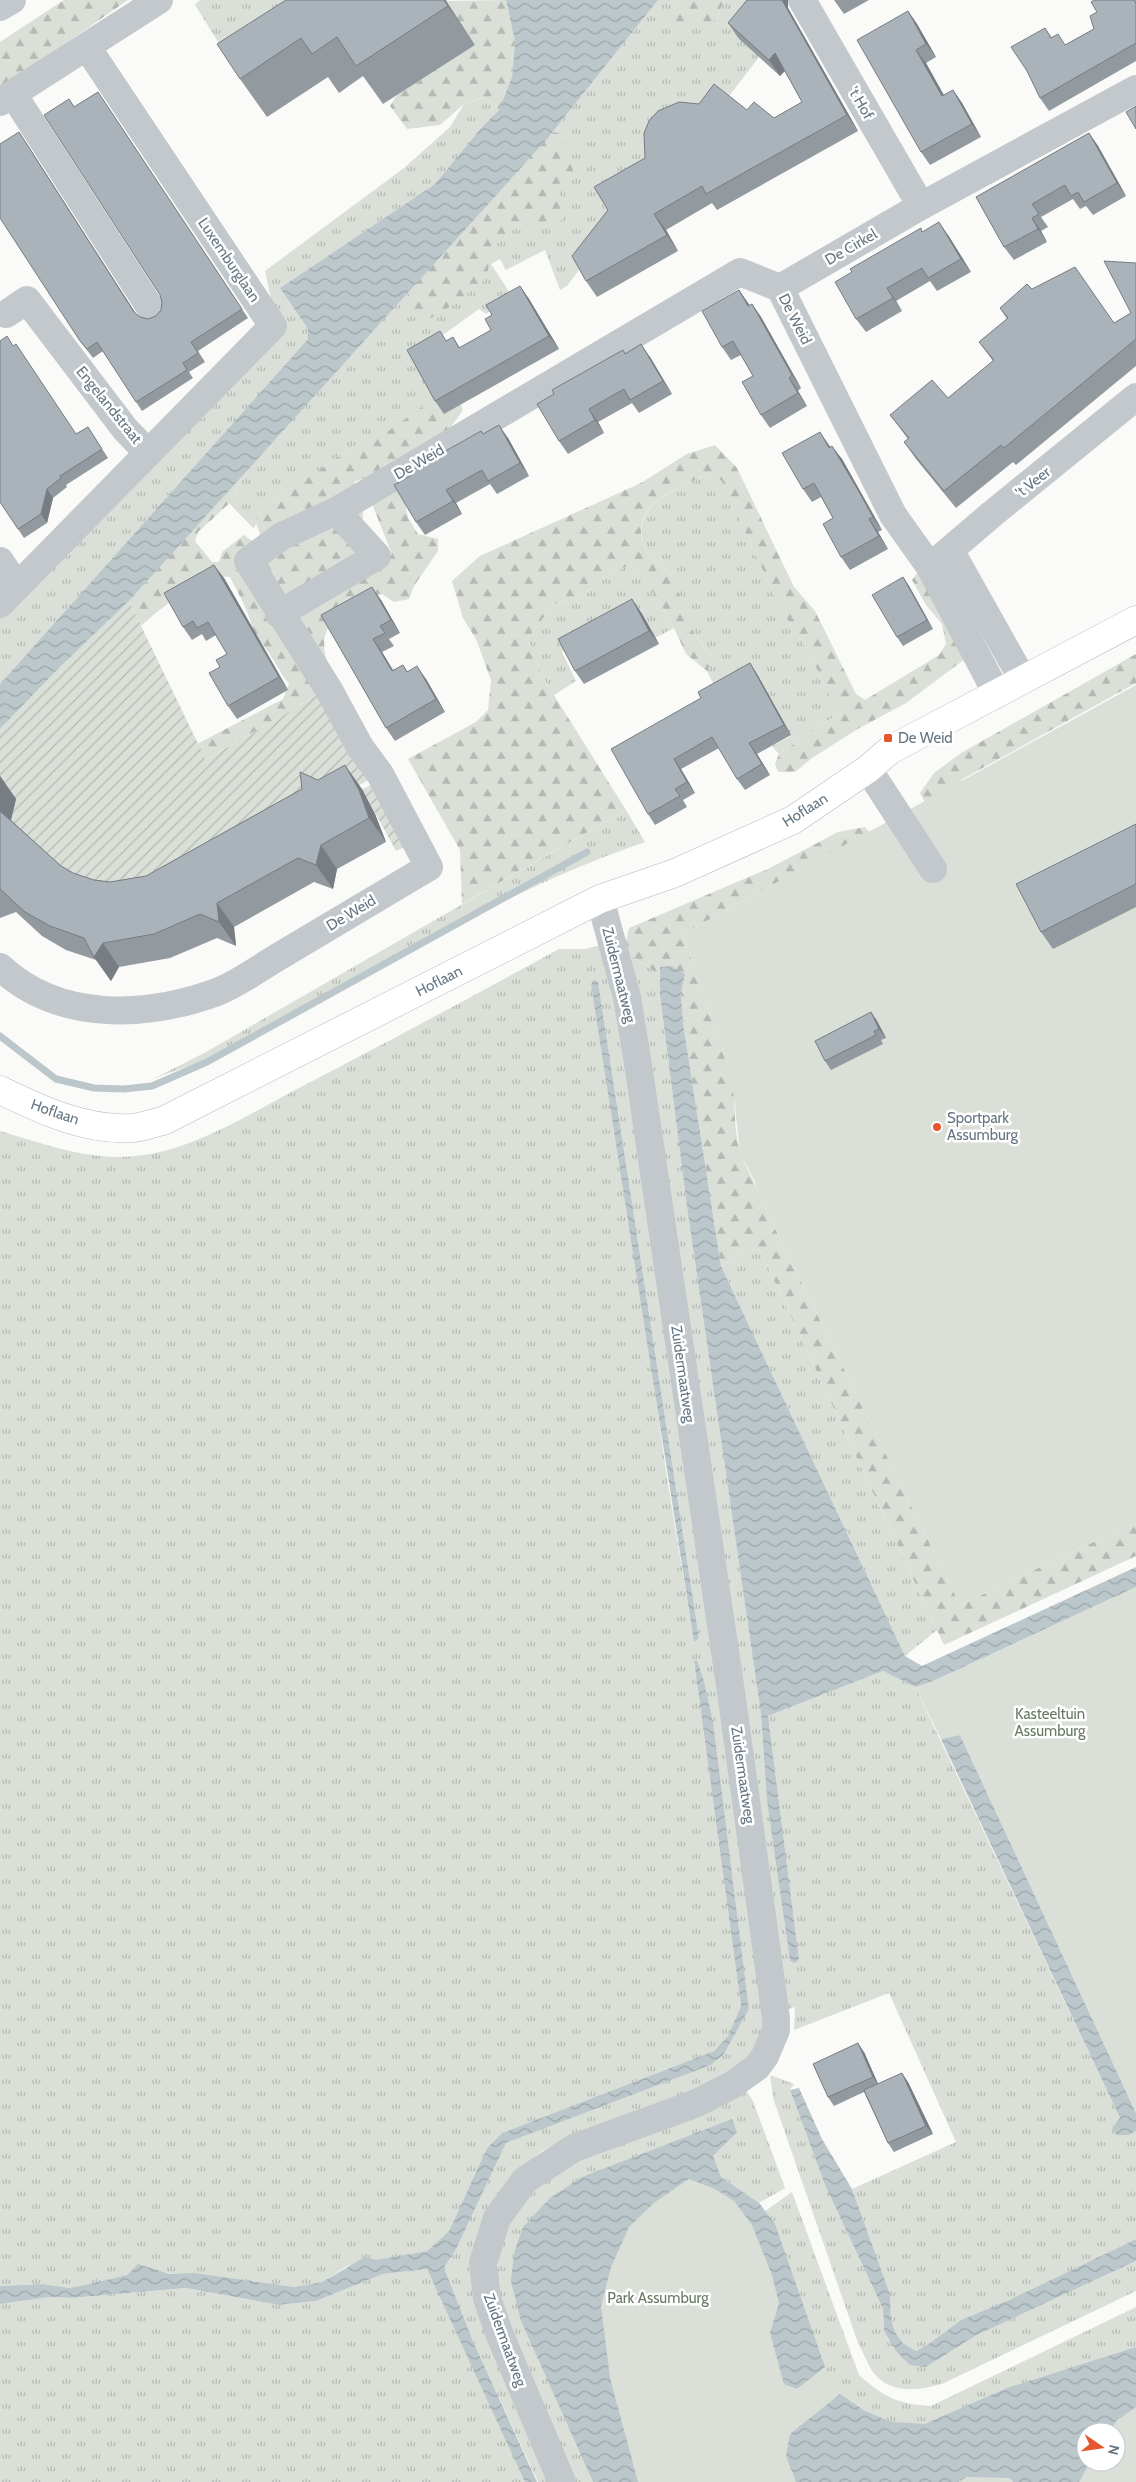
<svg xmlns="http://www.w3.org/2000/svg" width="1136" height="2482" font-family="Cabin,sans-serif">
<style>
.grass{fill:url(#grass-tufts);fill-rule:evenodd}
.forest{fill:url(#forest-firs)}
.park{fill:#dadfd7;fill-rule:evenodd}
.garden{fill:url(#garden-furrows)}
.water{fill:url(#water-waves)}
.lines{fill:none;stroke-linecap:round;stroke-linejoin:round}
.stream{stroke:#bbc7cb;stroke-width:7}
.secondary-casing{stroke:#b3babf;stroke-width:29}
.street{stroke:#c3c8cc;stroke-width:28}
.secondary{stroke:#fff;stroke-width:28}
.wall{fill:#929a9f}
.shaded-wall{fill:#777d82}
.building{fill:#aab3b9;stroke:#777d82}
.poi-dot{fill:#e4572e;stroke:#fff;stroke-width:2}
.labels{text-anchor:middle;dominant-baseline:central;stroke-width:5;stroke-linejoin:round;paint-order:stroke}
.street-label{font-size:15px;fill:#657683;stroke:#fff}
.poi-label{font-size:15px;fill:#657683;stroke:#fff;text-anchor:start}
.park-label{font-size:15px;fill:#687a64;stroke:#fff}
</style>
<defs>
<pattern id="grass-tufts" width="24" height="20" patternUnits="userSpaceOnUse" patternTransform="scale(1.25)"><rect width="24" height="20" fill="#dadfd7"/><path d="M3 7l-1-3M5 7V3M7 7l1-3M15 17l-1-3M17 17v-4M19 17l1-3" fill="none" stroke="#b4b9b4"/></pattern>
<pattern id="forest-firs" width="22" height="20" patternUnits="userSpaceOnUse" patternTransform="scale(1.25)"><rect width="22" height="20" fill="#dadfd7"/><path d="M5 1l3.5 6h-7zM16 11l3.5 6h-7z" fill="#b4b9b4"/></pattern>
<pattern id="garden-furrows" width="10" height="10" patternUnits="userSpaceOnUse" patternTransform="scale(1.25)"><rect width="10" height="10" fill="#dadfd7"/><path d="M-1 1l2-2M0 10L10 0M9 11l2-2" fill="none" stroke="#b4b9b4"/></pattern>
<pattern id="water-waves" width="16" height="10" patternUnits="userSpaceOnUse" patternTransform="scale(1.25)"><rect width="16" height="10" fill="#bbc7cb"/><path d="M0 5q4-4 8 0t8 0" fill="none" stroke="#9ca6aa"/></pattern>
</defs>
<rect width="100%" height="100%" fill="#fafaf8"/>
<g class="grass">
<path d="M200,0H372L244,83L195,5Z"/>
<path d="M658,0H681L673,9L716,20L724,0H772L739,39L759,57L710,121L616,221L567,286L560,290L545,250L506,270L500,259L491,264L512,296L486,314L479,309L429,345L435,397L383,436L362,441L262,508L254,529L228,502L234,499L242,475L547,139Z"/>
<path d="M484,97L499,110L481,128L435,184L280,288L308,329V339L0,684V613L279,336L265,271L404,168L450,127L464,104Z"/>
<path d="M710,473L722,480L781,610L810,654L838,714L779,754L772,746L791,736L719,695L707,671L713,660C705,648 696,637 689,625C680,609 680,586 668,571C662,564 653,563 648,554C623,506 676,489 710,473Z"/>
<path d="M629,565L644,577L674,628L655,638L640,609L562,652L576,681L554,695L542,676L527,639L554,604L583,596L603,579Z"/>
<path d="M626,810L645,842C494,893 361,984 218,1054C197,1064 173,1071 151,1080L206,1052Z"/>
<path d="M605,944L753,1905L765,2018L757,2049L726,2079L572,2135L542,2151L518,2171L478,2249L559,2482H538L473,2341L444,2269L454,2252L506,2143L711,2065L724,2054L749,2009L713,1725L704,1681L697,1660L694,1662L741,2006L728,2036L714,2051L502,2133L487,2148L449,2231L427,2251L347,2266L322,2282L294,2287L172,2274L138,2265L127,2275L80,2286L69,2288L43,2284L0,2286V1131C45,1144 88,1161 136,1156C192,1151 251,1113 299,1088C386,1043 473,996 559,949H585ZM598,982L699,1638L694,1641L667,1478Z"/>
<path d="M624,951L660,975V995L687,1207L761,1714L767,1802L790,1961L795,1962L799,1959L768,1716L883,1671L915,1687L1120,2118L1113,2128L1129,2135L1136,2131V2239L1009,2300L961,2320L930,2343L916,2351L903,2343L895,2332L891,2319L890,2294L852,2189L956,2142L889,1993L794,2030L795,2007L789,2009L784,2007Z"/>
<path d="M753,1246L761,1252L937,1630L905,1656L721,1266Z"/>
<path d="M770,2075L794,2084L790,2090L825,2185L883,2309L884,2331L926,2367L977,2335L1136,2261V2291L944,2383C920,2391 889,2395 872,2371C867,2362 863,2352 858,2343L773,2098Z"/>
<path d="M744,2087L753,2101L785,2188L759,2203L721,2177L713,2156L736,2132L521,2321L593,2482H567L496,2294L498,2256L505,2226L543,2174Z"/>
<path d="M792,2192L859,2375C884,2397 897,2404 931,2406L1136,2307V2482H714L754,2219ZM1086,2432H1116V2462H1086Z"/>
<path d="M427,2269L527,2482H0V2304L50,2297L70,2298L186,2288L280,2305L316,2301L383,2274Z"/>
</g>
<g class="forest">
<path d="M64,0H128L0,89V42Z"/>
<path d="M506,0L515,42L512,77L499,110L483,97L464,104L440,125L407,129L390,106L397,95L475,45L446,1Z"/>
<path d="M681,0H724L716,20L701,23L676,22L673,9Z"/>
<path d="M553,132L562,134L574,173L556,186L566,211L559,224C545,229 531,225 517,229C494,235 490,260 486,279L440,314L425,320L412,313L408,292Z"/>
<path d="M435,397L461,405L463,410L450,428L367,477L354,482L363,500V531L373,571L392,554L372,504L400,476L408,518L418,534L438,539V551L414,586L409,599L394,602L382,594C371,595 363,600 353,606C326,621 317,639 330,668L319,694L206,760L197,744L283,699L289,684C277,669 269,647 254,637C251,614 240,597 230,577C206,571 158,610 141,626L129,601L242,475L234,499L198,532L195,541L212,562H219L222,552L244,535L255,543L262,540L256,523L262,508L362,441L383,435Z"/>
<path d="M715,445L737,468L794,587L815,611L856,694L865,700L939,655L946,644L942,624L926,605L912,580L920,569L969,656L906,703L856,730L812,758L795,772H778L775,764L779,754L838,714L810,654L781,610L722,481L710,473C676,489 622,506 648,554C653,563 662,564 668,571C679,585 682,605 688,621C693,635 705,648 713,660L707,671L686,654L674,628L644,577L629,565L603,579L583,596L554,604L527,639L542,676L626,810L462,904L460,850L408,759L476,722L488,710L491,680L476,639L463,618L452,581L480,556L641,483L687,454Z"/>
<path d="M1136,654V683L961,780L979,832L927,806L920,793L934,773L961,753Z"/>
<path d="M865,827L869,832L683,934L732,1079C736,1103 733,1128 740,1151C745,1167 755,1181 760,1198L960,1605L1136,1522V1556L944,1645L761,1252L753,1246L721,1266L683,1023L681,992L684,974L660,967V975L624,951L629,928L770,868L838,832Z"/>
</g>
<g class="park">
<path d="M1136,685V1522L960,1605L760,1198L754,1180L740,1153L732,1079L683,934Z"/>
<path d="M1136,1587V2113L960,1735L941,1739L915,1687L931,1682Z"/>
<path d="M732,2119L737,2132L713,2156L721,2177L759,2203L775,2224L825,2367L840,2394L865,2411L892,2422L925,2424L1007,2388L1136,2347V2482H593L521,2321L511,2281L514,2253L523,2227L550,2198L582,2177ZM1086,2432H1116V2462H1086Z"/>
</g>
<g class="garden">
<path d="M129,601L206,760L319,694L380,774L328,802L111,904L0,819V729L60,667Z"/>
<path d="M374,784L408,845L396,851L362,789Z"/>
</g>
<g class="water">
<path d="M506,0H658L547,139L129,601L60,667L0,729V684L308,339V329L280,288L435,184L481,128L499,110L512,77L515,42Z"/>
<path d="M671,966L685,974L681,992L683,1023L721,1266L905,1656L922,1666L1136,1567V1587L931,1682L915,1687L883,1671L768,1716L799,1959L795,1963L790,1961L767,1802L761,1714L687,1207L660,995V967Z"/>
<path d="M594,980L598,982L699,1638L694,1642L591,984Z"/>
<path d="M697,1660L704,1681L713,1722L749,2009L724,2054L711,2065L506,2143L455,2251L444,2268L473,2341L537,2482H525L427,2269L383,2274L316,2301L279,2305L186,2288L70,2298L50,2297L0,2304V2286L43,2284L69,2288L80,2286L127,2275L138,2264L170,2274L194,2273L294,2287L322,2282L365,2257L376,2260L427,2251L449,2231L487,2148L502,2133L714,2051L728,2036L741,2006L694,1661Z"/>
<path d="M960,1735L1136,2113V2131L1129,2135H1117L1112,2128L1120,2118L941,1739Z"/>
<path d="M799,2088L822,2139L852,2189L890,2294L891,2319L895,2332L903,2343L916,2351L930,2343L961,2320L1009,2300L1136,2239V2261L977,2335L926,2367L910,2365L896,2351L884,2331L883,2309L825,2185L790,2090Z"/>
<path d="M732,2119L737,2132L713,2156L721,2177L759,2203L775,2224L825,2367L797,2389L784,2384L770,2333L779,2303L772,2275L752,2225L734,2201L715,2189L689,2179L655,2202L629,2227L611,2267L601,2306L610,2378L638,2482H593L521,2321L511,2281L514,2253L523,2227L550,2198L582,2177Z"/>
<path d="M1136,2347V2407L1117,2420L1109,2432H1086V2462H1090L1079,2482H1013L1010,2478L967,2477L958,2482H796L786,2456L790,2434L840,2394L865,2411L892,2422L925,2424L1007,2388Z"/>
</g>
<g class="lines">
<path class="stream" d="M0,1036L56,1079L94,1088L124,1089L152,1086L207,1062L587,852"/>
<g class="secondary-casing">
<path id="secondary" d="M0,1090C41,1110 86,1131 133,1128C143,1127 153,1123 163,1121L600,899L675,873L793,820L868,769L890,750L1136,620"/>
</g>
<g class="street">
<path d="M802,0L921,206"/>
<path d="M0,7L12,0"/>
<path d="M13,94L153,312"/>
<path d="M0,102L159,0"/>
<path d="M780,288L921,206L1136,89"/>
<path d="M6,314L27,300L125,429L148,453"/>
<path d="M950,550L1023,680"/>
<path d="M0,561L17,587"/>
<path d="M930,567L992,514L1136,397"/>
<path d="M0,604L273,326L87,47"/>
<path d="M279,614L377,556L336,511"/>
<path d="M868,769L933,869"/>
<path d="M0,967C59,1022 146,1018 217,992C240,983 262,966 283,954C331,925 380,896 429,867L380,774L360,747L329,690L248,561L282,536L336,511L740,272L780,288L893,515L930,567L997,694"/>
<path d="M562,2482L499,2333L487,2298L483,2263L497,2218L525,2180L574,2148L697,2103L732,2085L757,2067L765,2056L776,2030V2018L731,1692L638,1065L627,997L600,899"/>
</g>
<use href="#secondary" class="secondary"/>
</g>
<g class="wall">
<path d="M286,0H447L446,1L475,45L383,104L363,76L339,93L328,77L267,117L240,79Z"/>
<path d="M747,0H788V8L858,131L717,210L712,203L666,230L678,251L597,297L586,281L747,110L774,118L802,102L785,71L780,76L739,39L728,23Z"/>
<path d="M834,0H869L844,14Z"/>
<path d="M1136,0V61L1049,111L1040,98L1045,28L1052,38L1065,45L1094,29L1097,12Z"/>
<path d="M908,11L917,24L936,57L926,63L944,95L953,90L962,103L981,137L930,165L921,152Z"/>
<path d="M98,92L248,318L198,351L205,362L189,372L193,378L142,411L103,351L93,358L80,341L25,141L135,313L140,317L148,319L156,316L161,310L162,302L160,295L69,99L74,107Z"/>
<path d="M1089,133L1098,146L1126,196L1093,215L1086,206L1080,209L1073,199L1041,217L1048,227L1041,231L1047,242L1014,260L1004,247L976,197Z"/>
<path d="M923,231L948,235L971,272L937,291L930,281L896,301L902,311L866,332L856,319Z"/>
<path d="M1136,263V366L1016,465L1013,462L956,508L916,459L904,442L908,439L890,415L948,398L993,361L979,342L1007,319L1000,308L1032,289L1114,323L1131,313Z"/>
<path d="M520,286L529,299L559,349L444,414L435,401L447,341L453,337L460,348L491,330L492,315Z"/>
<path d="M739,290L750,306L752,304L761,317L801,388L798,391L807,406L770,428L761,415L753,376L741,355L731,360L722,347Z"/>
<path d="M623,350L625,353L650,357L672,394L639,413L632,403L598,422L604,433L568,454L559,441L554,394Z"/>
<path d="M88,427L108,458L66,485L67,487L53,498L47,523L24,538L18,529L76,434Z"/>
<path d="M483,434L508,438L529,476L497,494L490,484L456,503L462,514L425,535L416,522Z"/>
<path d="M830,447L842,459L882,530L878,532L888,549L850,570L841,557L833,518L821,497L812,502L803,489Z"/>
<path d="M903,577L909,586L933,629L903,646L897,637Z"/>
<path d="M224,578L288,690L237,719L228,706L220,667L227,654L216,635L206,641L202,634L192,640L183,627Z"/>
<path d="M381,600L400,633L389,639L394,646L382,652L393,670L403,665L408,672L426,679L445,712L395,741L386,728L321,615Z"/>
<path d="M641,612L659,644L584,684L575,671Z"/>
<path d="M750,663L757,674L791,735L757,754L770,775L745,790L737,779L719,748L681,769L695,793L683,800L687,807L655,825L648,814L701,698Z"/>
<path d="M0,776L16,799L11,820L61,866L73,873L94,880L110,882L146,876L318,780L362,789L375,814L386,842L337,869L333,889L314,882L234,927L236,946L217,938L170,958L119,967L111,981L96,960L66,950L42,936L16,912L0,918Z"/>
<path d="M1136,824V907L1053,949L1041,932Z"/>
<path d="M871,1012L877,1021L886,1038L881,1040L883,1044L831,1070L825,1061Z"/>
<path d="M864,2052L878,2084L908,2082L933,2134L894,2152L888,2143L864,2092L834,2106L828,2097Z"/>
</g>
<g class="shaded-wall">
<path d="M444,0L446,1L475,45Z"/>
<path d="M782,0H788V8L858,131L847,115Z"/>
<path d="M908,11L917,24L936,57L926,44Z"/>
<path d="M916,50L926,63L951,109L942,96Z"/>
<path d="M775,53L786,69L780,76L769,60Z"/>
<path d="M953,90L962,103L981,137L972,124Z"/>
<path d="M19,132L25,141L140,320L134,312Z"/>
<path d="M1089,133L1098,146L1126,196L1117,183Z"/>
<path d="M654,214L666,230L678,251L667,235Z"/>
<path d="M1032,218L1041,231L1047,242L1038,229Z"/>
<path d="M939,222L948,235L971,272L961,259Z"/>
<path d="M520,286L529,299L559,349L549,336Z"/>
<path d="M887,288L896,301L902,311L893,298Z"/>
<path d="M739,290L748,303L758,319L748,306Z"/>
<path d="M752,304L761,317L801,388L792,375Z"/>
<path d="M641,344L650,357L672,394L663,381Z"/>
<path d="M789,378L798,391L807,406L798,393Z"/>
<path d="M589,409L598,422L604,433L595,420Z"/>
<path d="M499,425L508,438L529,476L520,463Z"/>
<path d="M820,432L829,445L838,461L829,448Z"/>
<path d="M832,446L842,459L882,530L873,517Z"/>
<path d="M47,489L53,498L47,523L41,514Z"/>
<path d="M446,490L456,503L462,514L453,501Z"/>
<path d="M869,519L878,532L888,549L879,536Z"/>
<path d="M214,565L224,578L288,690L279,677Z"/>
<path d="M903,577L909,586L933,629L927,620Z"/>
<path d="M372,587L381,600L400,633L391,620Z"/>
<path d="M632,599L641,612L659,644L649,631Z"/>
<path d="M373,639L382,652L401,684L392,671Z"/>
<path d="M750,663L757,674L791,735L784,725Z"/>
<path d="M417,666L426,679L445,712L436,699Z"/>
<path d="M749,743L757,754L770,775L762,764Z"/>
<path d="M674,759L681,769L695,793L687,782Z"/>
<path d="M345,765L362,789L375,814L386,842L369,818Z"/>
<path d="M0,776L16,799L9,828L0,814Z"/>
<path d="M321,845L337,869L333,889L316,865Z"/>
<path d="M217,903L234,927L236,946L219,922Z"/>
<path d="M103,943L119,967L111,981L94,957Z"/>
<path d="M871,1012L877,1021L886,1038L879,1029Z"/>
<path d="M858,2043L864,2052L879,2086L873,2077Z"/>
<path d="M902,2073L908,2082L933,2134L926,2126Z"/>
</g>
<g class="building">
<path d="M286,0H444L448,6L356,66L337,37L312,54L301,38L240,79L217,44Z"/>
<path d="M747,0H782L847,115L706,194L702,186L654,214L667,235L586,281L572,256L608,210L594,187L645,158L644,133L649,121L658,111L679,102L699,104L714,84L747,110L754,102L774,118L802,102L775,53L769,60L728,23Z"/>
<path d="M1094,0H1134L1136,3V43L1040,98L1027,71L1011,47L1045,28L1051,38L1058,34L1065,45L1094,29L1090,16L1097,12L1091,2Z"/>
<path d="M908,11L926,44L916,50L942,96L953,90L972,124L921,152L857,40Z"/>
<path d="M98,92L242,309L191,342L198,353L183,363L187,370L136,402L97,342L87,349L80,341L0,218V144L19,132L134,312L140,317L148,319L156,316L161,310L162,302L160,295L44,115L69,99L74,107Z"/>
<path d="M1136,106V129L1126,112Z"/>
<path d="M1089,133L1117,183L1084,202L1078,192L1071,196L1065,185L1032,204L1039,214L1032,218L1038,229L1004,247L976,197Z"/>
<path d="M939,222L961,259L928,278L922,268L887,288L893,298L856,319L835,282L852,272L850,269L921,228L922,232Z"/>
<path d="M1104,261L1136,263V339L1004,448L1001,445L944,491L904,442L909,438L890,415L932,380L948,398L994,360L979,342L1008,318L1000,308L1027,284L1032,289L1075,267L1114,323L1131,313Z"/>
<path d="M520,286L549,336L435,401L407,350L440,331L446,341L453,337L459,348L491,330L485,319L492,315L486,305Z"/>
<path d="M739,290L748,306L752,304L792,375L789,378L798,393L761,415L742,382L753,376L733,341L722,347L702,311Z"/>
<path d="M7,336L13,346L16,344L76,434L88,427L102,449L60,476L61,478L47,489L41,514L18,529L0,502V341Z"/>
<path d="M641,344L663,381L630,400L624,389L589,409L595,420L559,441L537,404L554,394L552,390L623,350L625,354Z"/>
<path d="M499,425L520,463L488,481L482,470L446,490L453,501L416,522L394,485L412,475L410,471L481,431L483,434Z"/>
<path d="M820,432L829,448L832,446L858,490L873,517L869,519L879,536L841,557L823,524L833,518L814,483L803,489L782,453Z"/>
<path d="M214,565L279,677L228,706L209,673L220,667L216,660L227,654L208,622L197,628L193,621L183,627L164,593Z"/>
<path d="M903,577L927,620L897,637L872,595Z"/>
<path d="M372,587L391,620L380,626L385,633L373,639L392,671L403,665L407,672L417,666L436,699L386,728L321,615Z"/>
<path d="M632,599L649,631L575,671L558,639Z"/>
<path d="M750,663L784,725L749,743L762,764L737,779L712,737L674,759L687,782L675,789L680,796L648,814L611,749L701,698L698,692Z"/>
<path d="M345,765L359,790L369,818L321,845L316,865L298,858L217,903L219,922L200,914L154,934L103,943L94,957L84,938L50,926L25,912L0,889V811L61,866L73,873L94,880L110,882L146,876L302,789L300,772L318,780Z"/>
<path d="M1136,824V884L1041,932L1016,884Z"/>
<path d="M871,1012L879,1029L874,1031L876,1035L825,1061L815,1041Z"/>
<path d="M858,2043L873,2077L828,2097L813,2064Z"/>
<path d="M902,2073L926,2126L888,2143L864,2090Z"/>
</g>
<g class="poi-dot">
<rect x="883" y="733" width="10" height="10" rx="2.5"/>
<circle cx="937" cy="1127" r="5"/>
</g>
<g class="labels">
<g class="street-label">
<text transform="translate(861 103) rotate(60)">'t Hof</text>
<text transform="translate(851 247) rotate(-30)">De Cirkel</text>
<text transform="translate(229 260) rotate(56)">Luxemburglaan</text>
<text transform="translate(795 319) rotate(63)">De Weid</text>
<text transform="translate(109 405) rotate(51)">Engelandstraat</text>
<text transform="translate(419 462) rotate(-30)">De Weid</text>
<text transform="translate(1033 482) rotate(-38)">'t Veer</text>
<text transform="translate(805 810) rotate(-32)">Hoflaan</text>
<text transform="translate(351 913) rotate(-31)">De Weid</text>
<text transform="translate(619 975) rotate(76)">Zuidermaatweg</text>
<text transform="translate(439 981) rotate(-27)">Hoflaan</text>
<text transform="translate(55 1112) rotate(19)">Hoflaan</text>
<text transform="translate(683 1374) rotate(82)">Zuidermaatweg</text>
<text transform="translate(743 1775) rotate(82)">Zuidermaatweg</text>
<text transform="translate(505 2340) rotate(70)">Zuidermaatweg</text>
</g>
<g class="poi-label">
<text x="898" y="738">De Weid</text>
<text x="947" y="1118">Sportpark<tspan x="947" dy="17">Assumburg</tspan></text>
</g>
<g class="park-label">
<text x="1050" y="1714">Kasteeltuin<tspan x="1050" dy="17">Assumburg</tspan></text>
<text x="658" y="2298">Park Assumburg</text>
</g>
</g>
<g transform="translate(1101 2447) rotate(103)"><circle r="24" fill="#ffffff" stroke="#c1c8cd"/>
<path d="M0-4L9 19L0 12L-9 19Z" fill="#e4572e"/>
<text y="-8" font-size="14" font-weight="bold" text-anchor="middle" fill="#657683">N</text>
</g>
</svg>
